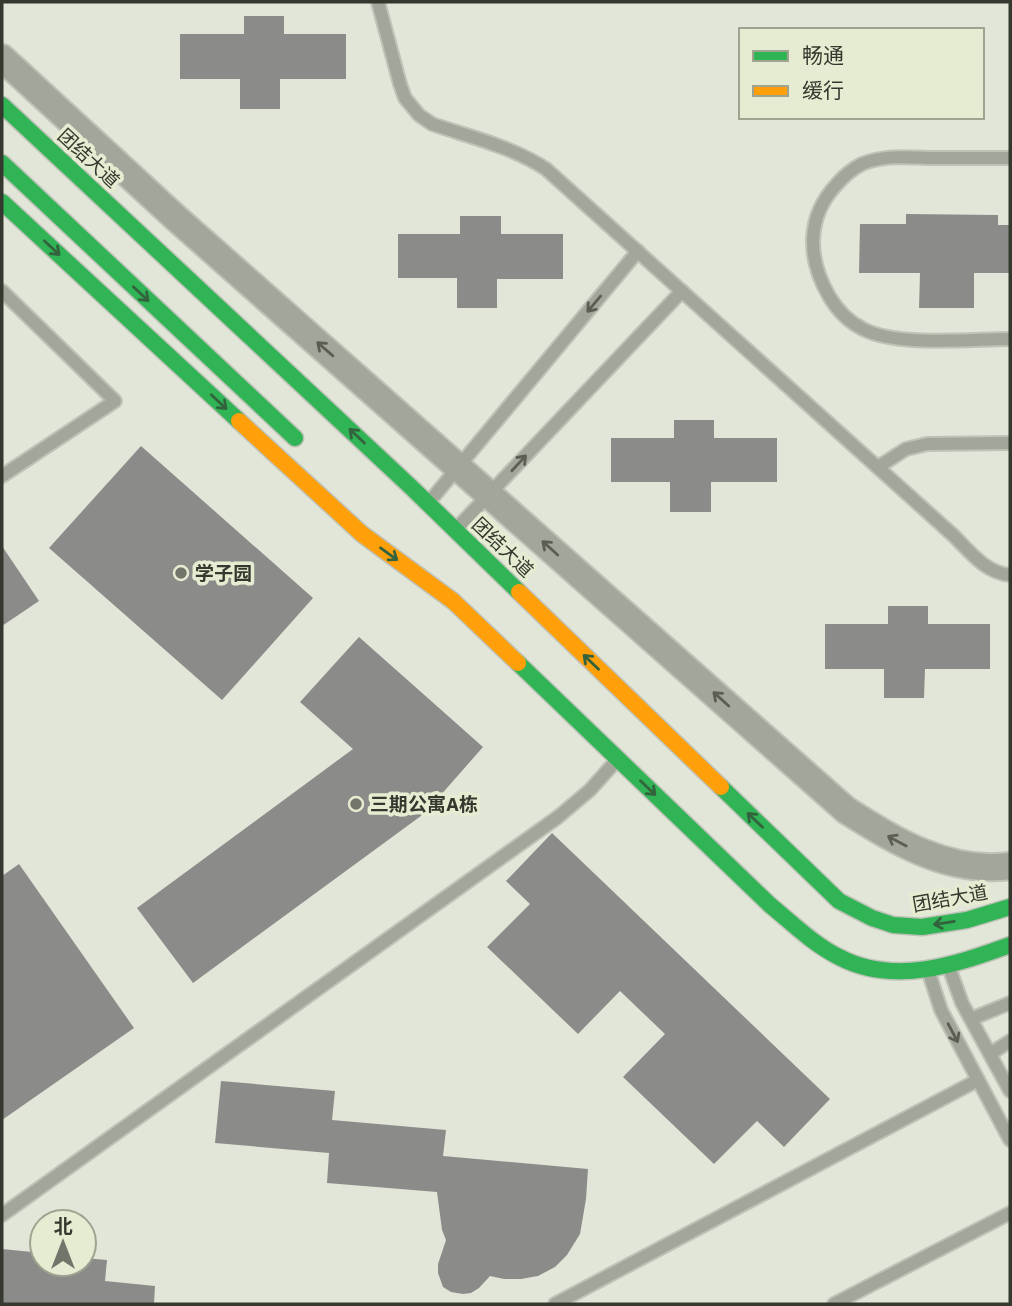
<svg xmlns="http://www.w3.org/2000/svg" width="1012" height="1306" font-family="'IBM Plex Sans','Noto Sans SC',sans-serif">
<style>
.building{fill:#8b8c89}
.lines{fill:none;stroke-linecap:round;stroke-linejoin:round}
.lane-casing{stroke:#bfc2b7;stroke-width:16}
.street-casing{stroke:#bfc2b7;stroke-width:30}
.fast-casing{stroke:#bfc2b7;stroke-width:19}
.slow-casing{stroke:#bfc2b7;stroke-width:19}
.lane{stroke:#a3a69a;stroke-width:12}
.street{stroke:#a3a69a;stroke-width:26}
.fast{stroke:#30b455;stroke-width:16}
.slow{stroke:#ff9f0a;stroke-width:16}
.oneway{stroke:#33633c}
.oneway2{stroke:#5c5e54}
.poi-dot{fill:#72756a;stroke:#e5ecd2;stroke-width:2.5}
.labels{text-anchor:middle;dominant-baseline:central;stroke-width:7;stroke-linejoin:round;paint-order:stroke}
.street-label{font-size:19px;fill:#35382e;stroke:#e5ecd2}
.poi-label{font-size:19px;font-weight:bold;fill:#35382e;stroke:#e5ecd2;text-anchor:start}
</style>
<rect width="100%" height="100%" fill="#e2e6d8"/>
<g class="building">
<path d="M244,16H284V34H346V79H280V109H240V79H180V34H244Z"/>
<path d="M906,214L998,215V225H1010V273H974V308H919L920,273H859L860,224H906Z"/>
<path d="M460,216H501V234H563V279H497V308H457V278H398V234H460Z"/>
<path d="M674,420H714V438H777V482H711V512H670V482H611V438H674Z"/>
<path d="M141,446L313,598L222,700L49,548Z"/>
<path d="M2,546L39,601L2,626Z"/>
<path d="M888,606H928V624H990V669H925L924,698H884V669H825V624H888Z"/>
<path d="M359,637L483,747L425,813L193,983L137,908L353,749L300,702Z"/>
<path d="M552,833L830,1099L784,1147L757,1121L714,1164L623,1077L665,1034L620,991L578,1034L487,947L530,904L506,881Z"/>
<path d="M19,864L134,1028L2,1120V876Z"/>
<path d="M221,1081L335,1091L332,1120L446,1130L443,1156L588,1169L586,1199L580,1234L567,1255L555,1267L538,1276L521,1279H504L490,1276L479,1288L471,1293L463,1294L451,1292L443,1287L438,1273V1264L446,1240L442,1230L437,1192L327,1183L329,1153L215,1143Z"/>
<path d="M2,1249L42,1253V1264H84V1258L107,1260L105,1281L155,1286L154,1304H2Z"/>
</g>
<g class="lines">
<g class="lane-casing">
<g id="lane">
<path d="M378,2L400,84L405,98L419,115L432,124C470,137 513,147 546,169L954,536C970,552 986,573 1010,575"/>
<path d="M1010,158C984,158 957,158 930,158C908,157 883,155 862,164C852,169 844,176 837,184C806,217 807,258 829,296C837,310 849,322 863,329C897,347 970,339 1010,339"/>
<path d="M2,291L115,401L2,476"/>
<path d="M878,467L906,449L927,444L1010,443"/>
<path d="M430,501L638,251"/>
<path d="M458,527L682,291"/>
<path d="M950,970L962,1003L1010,1091"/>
<path d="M929,973L941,1010L1010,1140"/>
<path d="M971,1019L1010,1003"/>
<path d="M990,1054L1010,1041"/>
<path d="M2,1215L558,817L590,790L617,760"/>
<path d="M555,1304L978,1080"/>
<path d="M834,1304L1010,1213"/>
</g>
</g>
<g class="street-casing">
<path id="street" d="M2,58L176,218L846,810C895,841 948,874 1010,866"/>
</g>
<g class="fast-casing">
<g id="fast">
<path d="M2,105L412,488L519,592"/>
<path d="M2,163L295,438"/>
<path d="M2,202L239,421"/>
<path d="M518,663L770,905C792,923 813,944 839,957C894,986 955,965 1010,945"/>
<path d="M721,787L839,901L872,918L893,925L922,927L967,920L1010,907"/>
</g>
</g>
<g class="slow-casing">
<g id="slow">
<path d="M239,421L362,534L453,601L518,663"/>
<path d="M519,592L721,787"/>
</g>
</g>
<use href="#lane" class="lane"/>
<use href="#street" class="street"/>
<use href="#fast" class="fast"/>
<use href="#slow" class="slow"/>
</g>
<defs><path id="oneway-shaft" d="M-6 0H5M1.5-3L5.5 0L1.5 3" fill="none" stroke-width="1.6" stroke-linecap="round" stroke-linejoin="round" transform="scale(1.75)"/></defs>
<g class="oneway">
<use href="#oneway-shaft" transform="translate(52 248) rotate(43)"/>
<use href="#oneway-shaft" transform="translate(141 294) rotate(43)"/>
<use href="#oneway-shaft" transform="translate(219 402) rotate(43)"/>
<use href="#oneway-shaft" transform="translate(357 436) rotate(-137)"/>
<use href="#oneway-shaft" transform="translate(389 554) rotate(36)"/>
<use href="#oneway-shaft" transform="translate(591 662) rotate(-136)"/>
<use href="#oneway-shaft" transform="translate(648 788) rotate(44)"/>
<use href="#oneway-shaft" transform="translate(755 820) rotate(-136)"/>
<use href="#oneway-shaft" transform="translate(944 923) rotate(171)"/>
</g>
<g class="oneway2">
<use href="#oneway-shaft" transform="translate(594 304) rotate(130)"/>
<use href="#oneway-shaft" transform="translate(325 349) rotate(-139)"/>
<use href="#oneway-shaft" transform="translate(519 463) rotate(-47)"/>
<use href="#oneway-shaft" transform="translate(550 548) rotate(-138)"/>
<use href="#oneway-shaft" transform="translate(721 699) rotate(-138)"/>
<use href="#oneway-shaft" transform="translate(897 841) rotate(-152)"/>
<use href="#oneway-shaft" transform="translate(953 1033) rotate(62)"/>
</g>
<g class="poi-dot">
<circle cx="181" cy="573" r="7"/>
<circle cx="356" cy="804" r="7"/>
</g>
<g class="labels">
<g class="street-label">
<text transform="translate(89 158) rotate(43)">团结大道</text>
<text transform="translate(503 547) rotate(44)">团结大道</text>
<text transform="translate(950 898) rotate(-10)">团结大道</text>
</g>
<g class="poi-label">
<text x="195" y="573">学子园</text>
<text x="370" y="804">三期公寓A栋</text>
</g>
</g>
<rect width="1012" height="1306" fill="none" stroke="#35382e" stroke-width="7"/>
<rect x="739" y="28" width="245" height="91" fill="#e5ecd2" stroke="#9fa490" stroke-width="2"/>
<rect x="753" y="51" width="35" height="10" fill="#30b455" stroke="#9fa490" stroke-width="2"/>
<text x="802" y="63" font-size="21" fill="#35382e">畅通</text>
<rect x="753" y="86" width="35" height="10" fill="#ff9f0a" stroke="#9fa490" stroke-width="2"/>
<text x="802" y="98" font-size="21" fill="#35382e">缓行</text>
<g transform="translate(63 1243)"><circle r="33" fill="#e5ecd2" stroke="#9fa490" stroke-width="2"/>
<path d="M0-5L12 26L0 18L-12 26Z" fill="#72756a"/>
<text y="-10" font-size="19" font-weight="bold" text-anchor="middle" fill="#35382e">北</text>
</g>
</svg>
